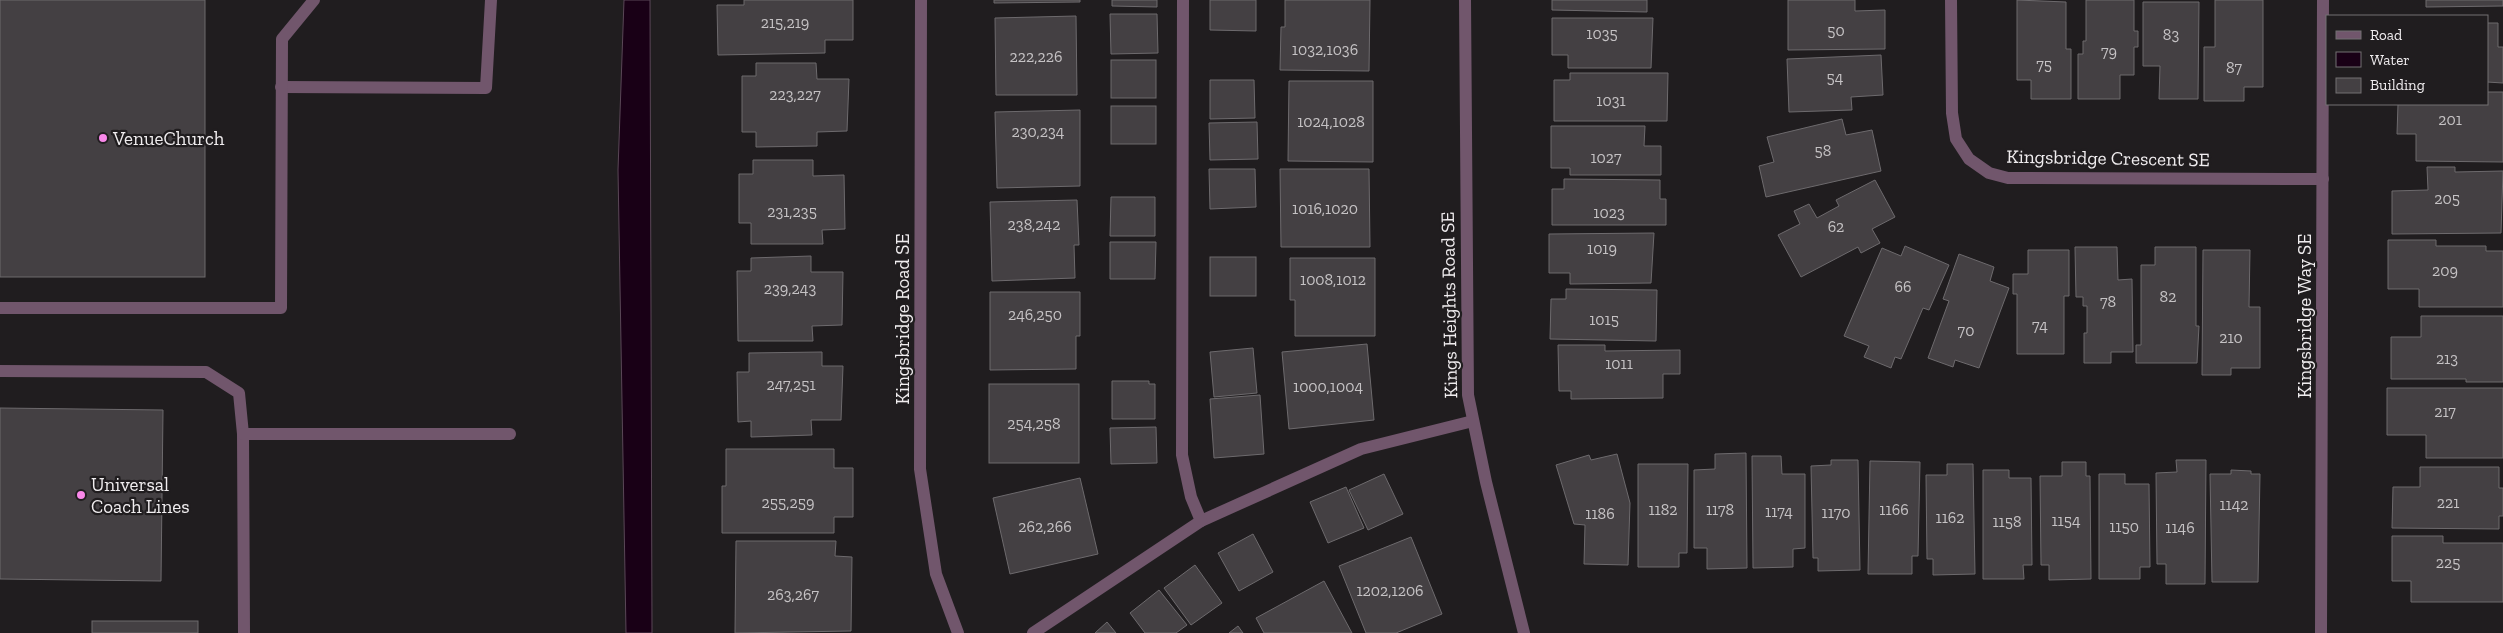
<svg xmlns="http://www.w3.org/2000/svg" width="2503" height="633" font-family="'Zilla Slab',serif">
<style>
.water{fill:#190016;stroke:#5a4757}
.building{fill:#444043;stroke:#6d6a6d}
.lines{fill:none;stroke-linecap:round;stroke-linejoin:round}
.service{stroke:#71566c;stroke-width:12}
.minor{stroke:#71566c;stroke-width:12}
.poi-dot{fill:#f988e9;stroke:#201d1f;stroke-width:2}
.labels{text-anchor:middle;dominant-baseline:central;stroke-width:4.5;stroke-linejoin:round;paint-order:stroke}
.number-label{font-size:16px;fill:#c5c2c4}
.poi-label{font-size:19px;fill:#f0edef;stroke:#201d1f;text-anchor:start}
.street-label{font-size:19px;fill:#f0edef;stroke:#201d1f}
</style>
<rect width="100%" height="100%" fill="#201d1f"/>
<path class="water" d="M624,0H650L652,633H626L618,170Z"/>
<g class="building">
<rect x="0" y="0" width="205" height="277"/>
<path d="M744,0H853V40H825V53L718,55L717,5H744Z"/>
<path d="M994,0H1080V2L994,3Z"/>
<path d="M1112,0H1157V7L1112,6Z"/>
<path d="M1210,0H1256V31L1210,30Z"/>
<path d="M1285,0H1370L1369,71L1280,70L1281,27H1285Z"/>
<path d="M1552,0H1647V12L1552,10Z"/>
<path d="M1788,0H1855V11L1885,10V49L1788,50Z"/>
<path d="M2017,0L2066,2V49H2071V99H2031V80H2017Z"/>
<path d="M2086,0H2134V31H2138V47H2134V75H2120V99H2078V54H2083V41H2086Z"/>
<path d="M2215,0H2263V87H2244V101H2204V47H2215Z"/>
<path d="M2426,0H2503V6L2426,7Z"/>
<path d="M2143,2H2199L2198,99H2159L2160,66H2143Z"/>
<path d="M1110,14H1157L1158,53L1111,54Z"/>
<path d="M1076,16L1077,95H996L995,18Z"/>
<path d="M1552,18H1653L1651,68H1568V55H1552Z"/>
<path d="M2487,23H2498V47H2503V83L2487,82Z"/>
<path d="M1881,55L1883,95L1851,97L1852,110L1789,112L1787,59Z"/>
<rect x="1111" y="60" width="45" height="38"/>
<path d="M756,63H816L817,79H849L847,131L817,132V146L756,147V132H742V76H756Z"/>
<path d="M1570,73H1668L1667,121H1554V80H1570Z"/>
<path d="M1210,80H1254L1255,118L1210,119Z"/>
<path d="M1289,81H1373V162L1288,161Z"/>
<path d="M2487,92H2503V162L2416,161V134H2397L2398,104H2487Z"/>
<rect x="1111" y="106" width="45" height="38"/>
<path d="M1080,110V186L997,188L995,112Z"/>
<path d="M1842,119L1846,135L1872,130L1881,171L1766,197L1759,166L1774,162L1767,137Z"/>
<path d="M1257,122L1258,159L1210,160L1209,123Z"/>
<path d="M1551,126H1645L1644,146H1661V175H1570V168H1551Z"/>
<path d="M753,160H813V176L844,175L845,229L822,230L823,244H751V223H739V174H753Z"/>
<path d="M2427,167H2455V172L2503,171L2501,233L2392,234V191L2428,190Z"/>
<path d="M1209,169H1255L1256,207L1210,209Z"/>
<path d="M1280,169H1369L1370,247H1281Z"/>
<path d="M1564,179L1660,180V199H1666V225H1552V189H1564Z"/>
<path d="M1875,180L1895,217L1872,229L1880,243L1861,253L1858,247L1801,277L1778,235L1800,224L1794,211L1809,204L1817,218L1839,206L1836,200Z"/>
<path d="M1111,197H1155V236H1110Z"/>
<path d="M1077,200L1079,245H1074L1075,278L992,281L990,202Z"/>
<path d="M1654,233L1651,283L1570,284V273H1549V234Z"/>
<path d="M2388,240H2436V246H2486V251H2503V307H2419V289H2388Z"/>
<path d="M1110,242H1156L1155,279H1110Z"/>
<path d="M1905,246L1949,265L1929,310L1923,308L1901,359L1895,357L1891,368L1864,357L1869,346L1844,336L1882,248L1901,256Z"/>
<path d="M2075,247H2117L2118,280L2132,279L2133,352H2111V363H2084V333H2087V306H2083V297H2076Z"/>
<path d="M2155,247H2196V326H2199L2197,363H2136V345H2141V265H2155Z"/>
<path d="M2028,250H2069V296H2064V354H2017V294H2013V274H2028Z"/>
<path d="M2203,250H2250L2249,307H2260V368H2231V375H2202Z"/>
<path d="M1959,254L1994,267L1990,281L2009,288L1979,368L1955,360L1953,367L1928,358L1949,301L1943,299Z"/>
<path d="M811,256V272H843L842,325L812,326L813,341H738L737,271H751V258Z"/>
<rect x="1210" y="257" width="46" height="39"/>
<path d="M1290,258H1375V336H1295V300H1290Z"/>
<path d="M1566,289L1657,290L1656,341L1550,339L1551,299H1566Z"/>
<path d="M990,292H1080V336H1076V369L990,370Z"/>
<path d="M2421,316H2503V382H2466V379H2391V337H2421Z"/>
<path d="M1367,344L1374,420L1289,429L1282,352Z"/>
<path d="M1558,345H1605V351L1680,350V374H1663V398L1571,399V391H1559Z"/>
<path d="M1253,348L1257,393L1214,397L1210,352Z"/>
<path d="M822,352V366H843L841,420H811L812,435L751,437V421L738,422L737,372H749V353Z"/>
<path d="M1112,381H1149V384H1155V419H1112Z"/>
<rect x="989" y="384" width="90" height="79"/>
<path d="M2387,388H2503V458H2426V435H2387Z"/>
<path d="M1260,395L1264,454L1214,458L1210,399Z"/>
<path d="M0,408L163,410L161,581L0,579Z"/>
<path d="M1156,427L1157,463L1111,464L1110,428Z"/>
<path d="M726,449H834V468H853V517H834V533H722V486H726Z"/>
<path d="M1746,453L1747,568L1707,569V548H1694V470L1715,469V454Z"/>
<path d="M1617,454L1630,503L1628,565L1584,564L1585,525L1574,524L1556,465L1589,455L1591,460Z"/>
<path d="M1752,456H1781L1782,474H1805V548L1793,549V567L1753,568Z"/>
<path d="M1831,460H1858L1860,570L1818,571V558H1813L1811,466L1831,465Z"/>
<path d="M2176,460H2206L2205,584H2166V564H2157L2156,473L2177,472Z"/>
<path d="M1870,461L1920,462L1918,556H1912V574H1868Z"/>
<path d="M2062,462H2086V476H2090L2091,579L2049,580V565H2041L2040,476H2062Z"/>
<path d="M1638,464H1688L1687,553H1679V567H1638Z"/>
<path d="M1947,464H1973L1975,574L1933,575V559H1927L1926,475H1947Z"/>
<path d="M2420,467H2499V488H2503V516H2499V529L2392,528L2393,487H2420Z"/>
<path d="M1983,470H2009V478H2031L2032,565H2023L2024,579H1983Z"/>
<path d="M2231,470L2251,471V474H2260L2258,582H2212L2210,474H2231Z"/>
<path d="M1384,474L1403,514L1368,530L1349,490Z"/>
<path d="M2099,474H2125V484H2149L2150,567H2140V579H2099Z"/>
<path d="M1080,478L1098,554L1010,574L993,498Z"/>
<path d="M1346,487L1364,528L1328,543L1310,502Z"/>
<path d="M1253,534L1273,572L1239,591L1218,553Z"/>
<path d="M2392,536H2443V543H2503V602H2411V581H2392Z"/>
<path d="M1411,537L1442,614L1396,633H1366L1339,566Z"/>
<path d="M736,541H836L835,556L852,557L851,631L735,633Z"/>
<path d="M1195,565L1222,603L1191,625L1164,588Z"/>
<path d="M1324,581L1352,633H1264L1256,618Z"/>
<path d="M1159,590L1187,625L1176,633H1145L1130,613Z"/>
<rect x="92" y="621" width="106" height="12"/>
<path d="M1107,622L1116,633H1095Z"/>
<path d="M1238,626L1243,633H1229Z"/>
</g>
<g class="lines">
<g class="service">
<path d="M281,87L486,88L491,0"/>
<path d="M0,308H281L282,39L314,0"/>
<path d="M0,371L206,372L239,393L243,434L244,633"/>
<path d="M243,434H510"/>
<path d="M1201,521L1361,449L1473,421"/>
<path d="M1033,633L1201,521L1191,497L1182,455L1183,0"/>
</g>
<g class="minor">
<path d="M921,0L920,469L936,574L958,633"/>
<path d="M1465,0L1468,395L1486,482L1524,633"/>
<path d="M1951,0L1952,113L1956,139L1969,159L1989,173L2008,178L2323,179"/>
<path d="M2321,633L2323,0"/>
</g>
</g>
<g class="poi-dot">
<circle cx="103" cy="138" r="5"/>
<circle cx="81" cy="495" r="5"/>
</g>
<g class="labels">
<g class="number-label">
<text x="785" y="22">215,219</text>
<text x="1836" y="30">50</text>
<text x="1602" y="33">1035</text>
<text x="2171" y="34">83</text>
<text x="1325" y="49">1032,1036</text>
<text x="2109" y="51">79</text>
<text x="1036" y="56">222,226</text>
<text x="2044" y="64">75</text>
<text x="2234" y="67">87</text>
<text x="1835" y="77">54</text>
<text x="795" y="94">223,227</text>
<text x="1611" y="100">1031</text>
<text x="2450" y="119">201</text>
<text x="1331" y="121">1024,1028</text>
<text x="1038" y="131">230,234</text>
<text x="1823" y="150">58</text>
<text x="1606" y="157">1027</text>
<text x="2447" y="198">205</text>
<text x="1325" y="208">1016,1020</text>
<text x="792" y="211">231,235</text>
<text x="1609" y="212">1023</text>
<text x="1034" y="224">238,242</text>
<text x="1836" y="226">62</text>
<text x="1602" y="248">1019</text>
<text x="2445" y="270">209</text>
<text x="1333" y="279">1008,1012</text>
<text x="1903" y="286">66</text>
<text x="790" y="288">239,243</text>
<text x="2168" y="296">82</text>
<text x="2108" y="301">78</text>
<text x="1035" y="314">246,250</text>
<text x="1604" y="319">1015</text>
<text x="2040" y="325">74</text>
<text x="1966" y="330">70</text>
<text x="2231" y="337">210</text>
<text x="2447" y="358">213</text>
<text x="1619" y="363">1011</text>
<text x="791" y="384">247,251</text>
<text x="1328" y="386">1000,1004</text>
<text x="2445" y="411">217</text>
<text x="1034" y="423">254,258</text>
<text x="788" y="502">255,259</text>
<text x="2448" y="502">221</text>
<text x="2234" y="504">1142</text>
<text x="1663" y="509">1182</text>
<text x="1720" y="509">1178</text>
<text x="1894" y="509">1166</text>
<text x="1779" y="511">1174</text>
<text x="1836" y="512">1170</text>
<text x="1600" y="513">1186</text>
<text x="1950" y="517">1162</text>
<text x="2066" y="520">1154</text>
<text x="2007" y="521">1158</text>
<text x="1045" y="526">262,266</text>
<text x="2124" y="526">1150</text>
<text x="2180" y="527">1146</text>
<text x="2448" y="562">225</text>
<text x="1390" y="590">1202,1206</text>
<text x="793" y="594">263,267</text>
</g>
<g class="poi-label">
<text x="113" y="138">VenueChurch</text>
<text x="91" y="484">Universal<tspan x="91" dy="22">Coach Lines</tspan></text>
</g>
<g class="street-label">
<text transform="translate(2108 158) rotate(1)">Kingsbridge Crescent SE</text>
<text transform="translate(1449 305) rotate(-91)">Kings Heights Road SE</text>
<text transform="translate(2304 316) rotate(-90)">Kingsbridge Way SE</text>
<text transform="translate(902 319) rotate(-90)">Kingsbridge Road SE</text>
</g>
</g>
<rect x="2326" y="15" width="162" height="90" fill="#201d1f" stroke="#737072"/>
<rect x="2336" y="31" width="25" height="8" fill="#71566c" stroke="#737072"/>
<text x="2370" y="40" font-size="15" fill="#f0edef">Road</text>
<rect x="2336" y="52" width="25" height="15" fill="#190016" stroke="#737072"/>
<text x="2370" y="65" font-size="15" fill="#f0edef">Water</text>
<rect x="2336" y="78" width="25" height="15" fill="#444043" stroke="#737072"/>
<text x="2370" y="90" font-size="15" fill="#f0edef">Building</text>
</svg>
